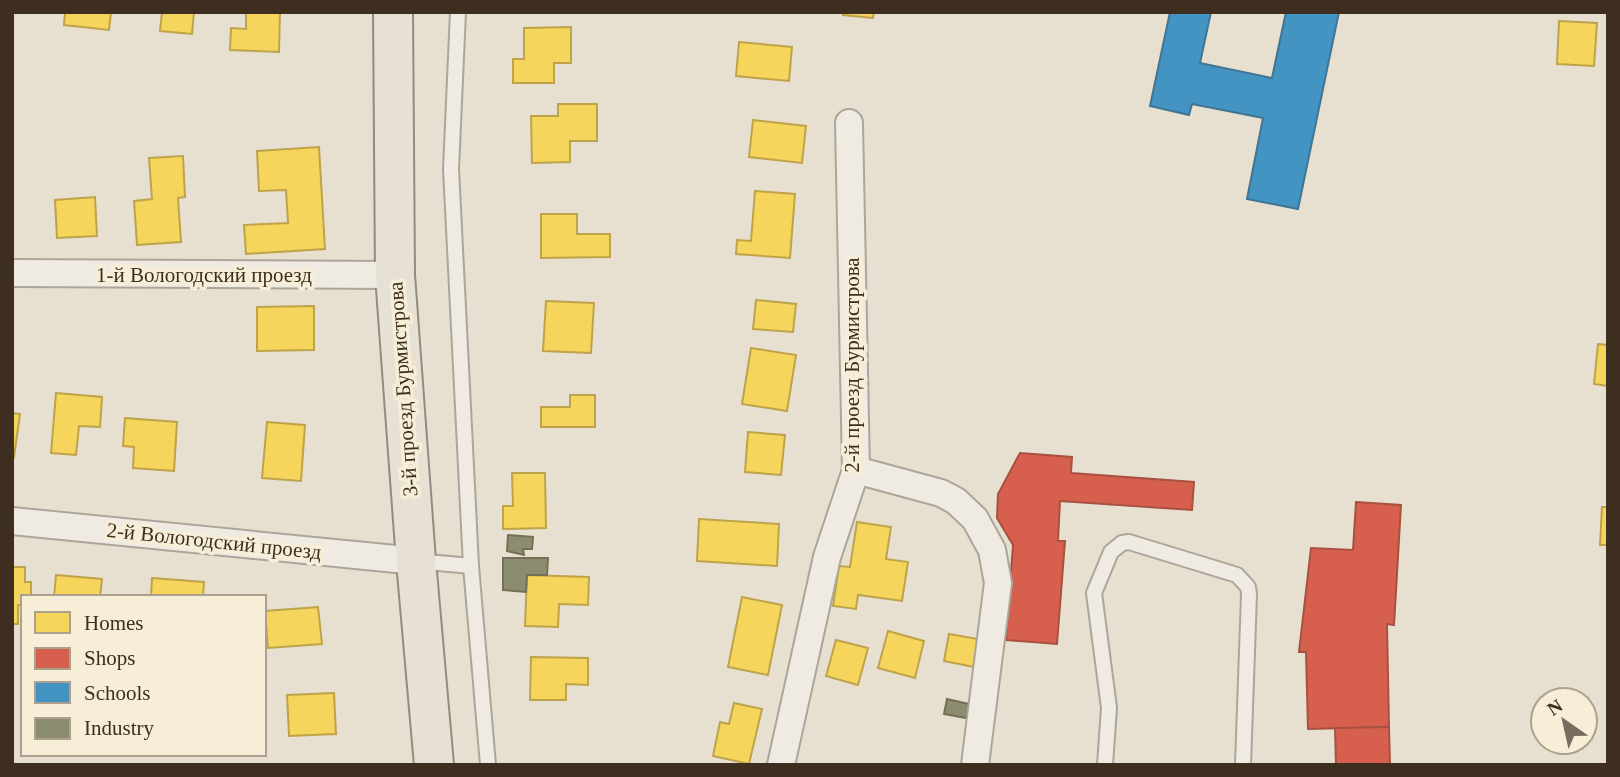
<svg xmlns="http://www.w3.org/2000/svg" width="1620" height="777" font-family="'Times New Roman',serif">
<style>
.homes{fill:#f6d55c;stroke:#bea34a;stroke-width:2}
.shops{fill:#d6604d;stroke:#a85140;stroke-width:2}
.schools{fill:#4393c3;stroke:#417592;stroke-width:2}
.industry{fill:#8c8c6e;stroke:#747057;stroke-width:2}
.lines{fill:none;stroke-linecap:round;stroke-linejoin:round}
.lane-casing{stroke:#ada599;stroke-width:18}
.street-casing{stroke:#ada599;stroke-width:30}
.primary-casing{stroke:#928b80;stroke-width:42}
.lane{stroke:#efebe3;stroke-width:14}
.street{stroke:#efebe3;stroke-width:26}
.primary{stroke:#e6e1d4;stroke-width:38}
.labels{text-anchor:middle;dominant-baseline:central;stroke-width:7;stroke-linejoin:round;paint-order:stroke}
.street-label{font-size:21px;fill:#3d2e20;stroke:#f7eed8}
</style>
<rect width="100%" height="100%" fill="#e7e0d1"/>
<g class="homes">
<path d="M65,12H111L109,30L64,25Z"/>
<path d="M162,12H194L192,34L160,31Z"/>
<path d="M246,12H280L279,52L230,50L231,28L246,29Z"/>
<path d="M843,12H874L873,18L843,15Z"/>
<path d="M1559,21L1597,23L1594,66L1557,64Z"/>
<path d="M571,27V63H554V83H513V59H524V28Z"/>
<path d="M739,42L792,47L789,81L736,76Z"/>
<path d="M558,104H597V141H570V162L532,163L531,116H558Z"/>
<path d="M753,120L806,126L802,163L749,157Z"/>
<path d="M319,147L325,249L246,254L244,225L288,223L286,190L259,191L257,151Z"/>
<path d="M183,156L185,197L178,198L181,242L137,245L134,201L152,199L149,158Z"/>
<path d="M755,191L795,194L790,258L736,254L737,240L751,241Z"/>
<path d="M95,197L97,236L57,238L55,200Z"/>
<path d="M541,214H577V234H610V257L541,258Z"/>
<path d="M756,300L796,304L793,332L753,329Z"/>
<path d="M546,301L594,303L591,353L543,351Z"/>
<path d="M314,306V350L257,351V307Z"/>
<path d="M1598,344L1608,345V386L1594,384Z"/>
<path d="M751,348L796,355L787,411L742,404Z"/>
<path d="M56,393L102,397L100,427L79,426L76,455L51,453Z"/>
<path d="M570,395H595V427H541V407H570Z"/>
<path d="M12,413L20,414L14,457L12,456Z"/>
<path d="M125,418L177,422L174,471L133,468L134,447L123,446Z"/>
<path d="M267,422L305,425L301,481L262,478Z"/>
<path d="M748,432L785,435L781,475L745,472Z"/>
<path d="M512,473H545L546,528L503,529V506H513Z"/>
<path d="M1602,507H1608V545H1600Z"/>
<path d="M699,519L779,524L777,566L697,561Z"/>
<path d="M857,522L891,527L886,559L908,562L902,601L858,595L856,609L833,606L839,566L850,567Z"/>
<path d="M12,567H25V582H31V597H23V605H18V624H12Z"/>
<path d="M56,575L102,579L100,597H54Z"/>
<path d="M527,575L589,577L588,605L559,604L558,627L525,626Z"/>
<path d="M152,578L204,582L203,597H151Z"/>
<path d="M742,597L782,605L768,675L728,667Z"/>
<path d="M318,607L322,644L268,648L265,611Z"/>
<path d="M888,631L924,641L915,678L878,668Z"/>
<path d="M949,634L984,640L979,668L944,661Z"/>
<path d="M836,640L868,648L858,685L826,676Z"/>
<path d="M531,657L588,658V685L566,684V700H530Z"/>
<path d="M334,693L336,734L289,736L287,695Z"/>
<path d="M734,703L762,709L749,764L713,756L720,722L729,724Z"/>
</g>
<g class="shops">
<path d="M1020,453L1072,457L1071,473L1194,482L1192,510L1060,501L1058,541H1065L1057,644L1006,640L1013,545L997,518L998,494Z"/>
<path d="M1356,502L1401,505L1394,625L1387,624L1389,727L1308,729L1306,652H1299L1311,548L1353,550Z"/>
<path d="M1389,727L1390,765H1336L1335,728Z"/>
</g>
<path class="schools" d="M1170,12H1211L1200,63L1272,78L1286,12H1339L1298,209L1247,199L1263,118L1192,104L1189,115L1150,106Z"/>
<g class="industry">
<path d="M508,535L533,537L532,549H523L524,555L507,551Z"/>
<path d="M503,558H548L547,575H527L526,592L503,590Z"/>
<path d="M947,699L969,704L966,718L944,714Z"/>
</g>
<g class="lines">
<g class="lane-casing">
<g id="lane">
<path d="M458,12L451,169L471,566L488,765"/>
<path d="M416,561L471,566"/>
<path d="M1105,765L1109,708L1094,593L1111,552L1122,543L1129,542L1237,575L1248,587L1249,594L1243,765"/>
</g>
</g>
<g class="street-casing">
<g id="street">
<path d="M12,273L395,275"/>
<path d="M856,470L941,493L956,501L975,519L992,550L998,583L975,765"/>
<path d="M12,521L416,561"/>
<path d="M781,765L827,557L856,470L849,123"/>
</g>
</g>
<g class="primary-casing">
<path id="primary" d="M393,12L395,275L416,561L434,765"/>
</g>
<use href="#lane" class="lane"/>
<use href="#street" class="street"/>
<use href="#primary" class="primary"/>
</g>
<g class="labels">
<g class="street-label">
<text x="204" y="275">1-й Вологодский проезд</text>
<text transform="translate(852 365) rotate(-90)">2-й проезд Бурмистрова</text>
<text transform="translate(403 389) rotate(-94)">3-й проезд Бурмистрова</text>
<text transform="translate(214 541) rotate(6)">2-й Вологодский проезд</text>
</g>
</g>
<rect width="1620" height="777" fill="none" stroke="#3d2e20" stroke-width="28"/>
<rect x="21" y="595" width="245" height="161" fill="#f7eed8" stroke="#ada18e" stroke-width="2"/>
<rect x="35" y="612" width="35" height="21" fill="#f6d55c" stroke="#ada18e" stroke-width="2"/>
<text x="84" y="630" font-size="21" fill="#3d2e20">Homes</text>
<rect x="35" y="648" width="35" height="21" fill="#d6604d" stroke="#ada18e" stroke-width="2"/>
<text x="84" y="665" font-size="21" fill="#3d2e20">Shops</text>
<rect x="35" y="682" width="35" height="21" fill="#4393c3" stroke="#ada18e" stroke-width="2"/>
<text x="84" y="700" font-size="21" fill="#3d2e20">Schools</text>
<rect x="35" y="718" width="35" height="21" fill="#8c8c6e" stroke="#ada18e" stroke-width="2"/>
<text x="84" y="735" font-size="21" fill="#3d2e20">Industry</text>
<g transform="translate(1564 721) rotate(326)"><circle r="33" fill="#f7eed8" stroke="#ada18e" stroke-width="2"/>
<path d="M0-5L12 26L0 18L-12 26Z" fill="#786c5e"/>
<text y="-10" font-size="19" font-weight="bold" text-anchor="middle" fill="#3d2e20">N</text>
</g>
</svg>
